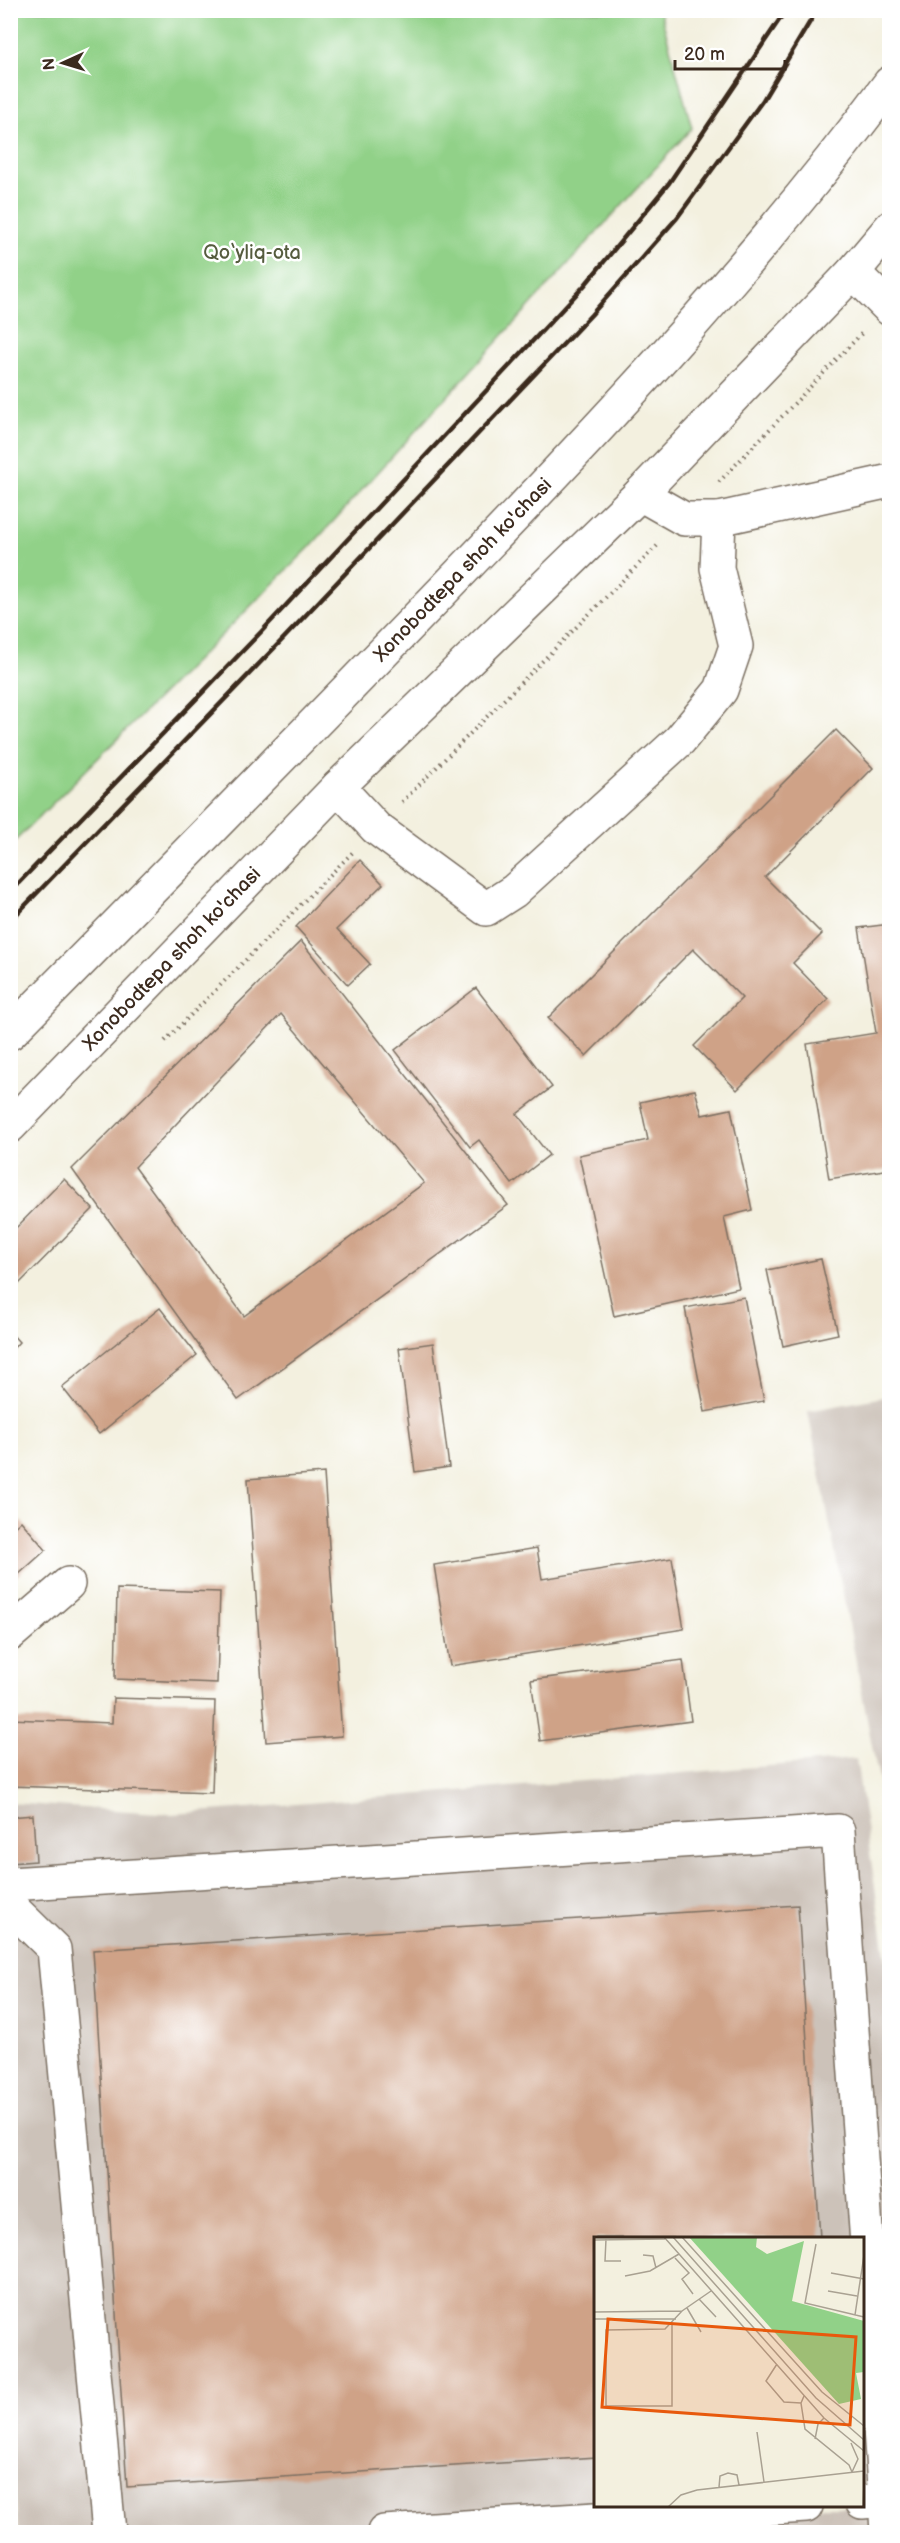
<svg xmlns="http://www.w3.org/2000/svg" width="900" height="2543" font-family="'Balsamiq Sans',sans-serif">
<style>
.industrial{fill:#ccc2b9;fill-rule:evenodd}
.green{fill:#91d188;stroke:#667e53;stroke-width:1.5}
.building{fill:#cfa287;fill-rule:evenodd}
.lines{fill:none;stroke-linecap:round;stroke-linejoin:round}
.minor-casing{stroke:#7b6f62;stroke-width:36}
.highway-casing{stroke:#7b6f62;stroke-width:36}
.path{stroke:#7b6f62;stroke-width:4;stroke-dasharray:1.5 4.5;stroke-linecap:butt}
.minor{stroke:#fff;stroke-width:33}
.highway{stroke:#fff;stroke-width:33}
.rail{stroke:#3b2a1e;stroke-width:4.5}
.labels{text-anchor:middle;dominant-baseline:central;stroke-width:5;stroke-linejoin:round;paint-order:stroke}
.park-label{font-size:20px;fill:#555c3e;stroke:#fff}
.street-label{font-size:20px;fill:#3b2a1e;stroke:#fff}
.inset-road{fill:none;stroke:#a9a192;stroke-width:1.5}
.view{fill:#e8590c;fill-opacity:0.15;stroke:#e8590c;stroke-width:3}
.inset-edge{fill:none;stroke:#3b2a1e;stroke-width:3}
</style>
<rect width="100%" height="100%" fill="#fff"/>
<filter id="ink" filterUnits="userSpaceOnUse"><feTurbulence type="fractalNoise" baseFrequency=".0167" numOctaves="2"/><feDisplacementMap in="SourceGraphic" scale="12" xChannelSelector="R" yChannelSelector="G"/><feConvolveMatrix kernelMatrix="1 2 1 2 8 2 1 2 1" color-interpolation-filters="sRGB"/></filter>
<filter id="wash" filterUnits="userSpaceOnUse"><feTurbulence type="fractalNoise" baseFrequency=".008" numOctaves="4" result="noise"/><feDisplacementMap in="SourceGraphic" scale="24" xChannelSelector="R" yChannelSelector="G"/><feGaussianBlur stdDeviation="1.35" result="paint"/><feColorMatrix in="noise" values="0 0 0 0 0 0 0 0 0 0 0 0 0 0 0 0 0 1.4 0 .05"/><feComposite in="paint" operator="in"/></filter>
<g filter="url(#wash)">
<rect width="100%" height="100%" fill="#f3f0df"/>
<g class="industrial">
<path d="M889,1396H890L889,1818L875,1761L808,1411Z"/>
<path d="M856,1759L890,1988L889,2532H18L10,2432V1803L173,1814ZM596,2238H862V2506H596Z"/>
</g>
<path class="green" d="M11,10L660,11L692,128L309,548L11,845Z"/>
<g id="blocks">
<g class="building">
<path d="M836,730L873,768L765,877L822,934L793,963L828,999L737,1090L694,1046L742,998L693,949L586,1056L548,1018Z"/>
<path d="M360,860L383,884L337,929L370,964L348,985L296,927Z"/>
<path d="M890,924V1169L829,1179L807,1044L876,1033L859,928Z"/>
<path d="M301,941L508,1205L238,1400L72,1169ZM281,1014L424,1183L244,1316L135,1167Z"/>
<path d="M476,988L552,1087L517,1114L549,1155L512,1184L479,1140L470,1147L395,1050Z"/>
<path d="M695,1090L702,1115L731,1109L752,1210L724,1217L739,1288L614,1316L579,1155L648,1140L640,1102Z"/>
<path d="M64,1179L93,1209L10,1293V1234Z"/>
<path d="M821,1259L838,1334L783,1346L767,1270Z"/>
<path d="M744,1297L764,1401L705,1412L685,1308Z"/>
<path d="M160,1308L197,1355L99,1434L62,1387Z"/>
<path d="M10,1332L19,1342L10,1352Z"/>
<path d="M433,1343L449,1467L415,1472L399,1348Z"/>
<path d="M324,1473L342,1736L266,1742L248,1479Z"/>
<path d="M21,1521L46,1550L10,1582V1531Z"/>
<path d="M537,1548L542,1579L672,1558L684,1629L450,1666L434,1565Z"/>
<path d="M117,1589L220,1592L217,1683L115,1679Z"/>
<path d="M683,1660L691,1721L540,1741L531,1680Z"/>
<path d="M113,1698L215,1701L212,1793L10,1786V1719L112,1723Z"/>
<path d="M33,1815L36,1861L10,1863V1817Z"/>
<path d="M798,1905L820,2238H596V2457L127,2487L93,1950Z"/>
</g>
</g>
</g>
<g filter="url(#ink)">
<use href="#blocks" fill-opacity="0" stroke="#7b6f62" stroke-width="1.5"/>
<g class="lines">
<g class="minor-casing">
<g id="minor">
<path d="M853,272L890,309"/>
<path d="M640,494L684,519H719L890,481"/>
<path d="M338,787L376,828L486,909L514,891L680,740L721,690L736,646L717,568L719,519"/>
<path d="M10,1634L68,1584"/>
<path d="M10,1884L838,1831L885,2500L862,2502"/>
<path d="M10,1906L54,1949L109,2532"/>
<path d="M885,2500L887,2532"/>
<path d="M384,2532L806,2506"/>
</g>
</g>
<g class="highway-casing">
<g id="highway">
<path d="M10,1033C161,880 312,727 461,572C612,416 760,257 890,83"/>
<path d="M10,1126L338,787L640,494L853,272L890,228"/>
</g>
</g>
<g class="path">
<path d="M719,482L863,332"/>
<path d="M402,802L659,544"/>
<path d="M165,1041L353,852"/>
</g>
<use href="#minor" class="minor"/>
<use href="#highway" class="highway"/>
<g class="rail">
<path d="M10,892L261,632L584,286L669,183L786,10"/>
<path d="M10,921L284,638L591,315L677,218L763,100L817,10"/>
</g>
</g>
</g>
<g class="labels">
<g class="park-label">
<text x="252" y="253">Qo‘yliq-ota</text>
</g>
<g class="street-label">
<text transform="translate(463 570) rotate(-46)">Xonobodtepa shoh ko'chasi</text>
<text transform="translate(172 959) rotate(-46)">Xonobodtepa shoh ko'chasi</text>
</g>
</g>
<g transform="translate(594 2237)">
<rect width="270" height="270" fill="#f3f0df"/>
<path d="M95,0H163L162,10L173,17L210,4L198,64L270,84V135L262,136L267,162L245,167Z" fill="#91d188"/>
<path class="inset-road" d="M70,0L230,181L270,214M79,0L222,161L270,203M88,0L228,155L270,189M12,2L11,24H27M0,3L71,2M222,7L211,66L270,80M49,18L59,19L62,31M81,21L95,36L88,42L99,57M237,36L270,42M31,39L56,34L85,17M234,54L263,59M105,62L122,80M93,71L107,95M0,75L88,74M261,78L270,18M0,82H82M78,86V169H12V93L71,92L88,74L117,54M183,127L172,144L190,165L207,166M210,159L207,166L211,192L255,228L258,235M163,195L170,245M221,202L224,187L230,181M257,206L264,222L258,235M125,250L126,239L134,236L143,238L145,248M74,270L87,258L103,253L270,234M269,270L270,246"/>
<path class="view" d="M14,82L262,100L256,188L8,170Z"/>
<rect width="270" height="270" class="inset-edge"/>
</g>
<rect width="900" height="2543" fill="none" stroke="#fff" stroke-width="36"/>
<g transform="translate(63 63) rotate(266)" stroke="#ffffff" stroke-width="4.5" paint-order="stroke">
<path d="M0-4.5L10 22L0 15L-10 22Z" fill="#3b2a1e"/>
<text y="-9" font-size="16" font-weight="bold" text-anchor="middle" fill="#3b2a1e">N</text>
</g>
<path d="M675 60v9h110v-9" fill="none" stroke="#3b2a1e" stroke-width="3"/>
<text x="684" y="60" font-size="18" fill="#3b2a1e" stroke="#ffffff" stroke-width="4.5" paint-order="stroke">20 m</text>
</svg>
